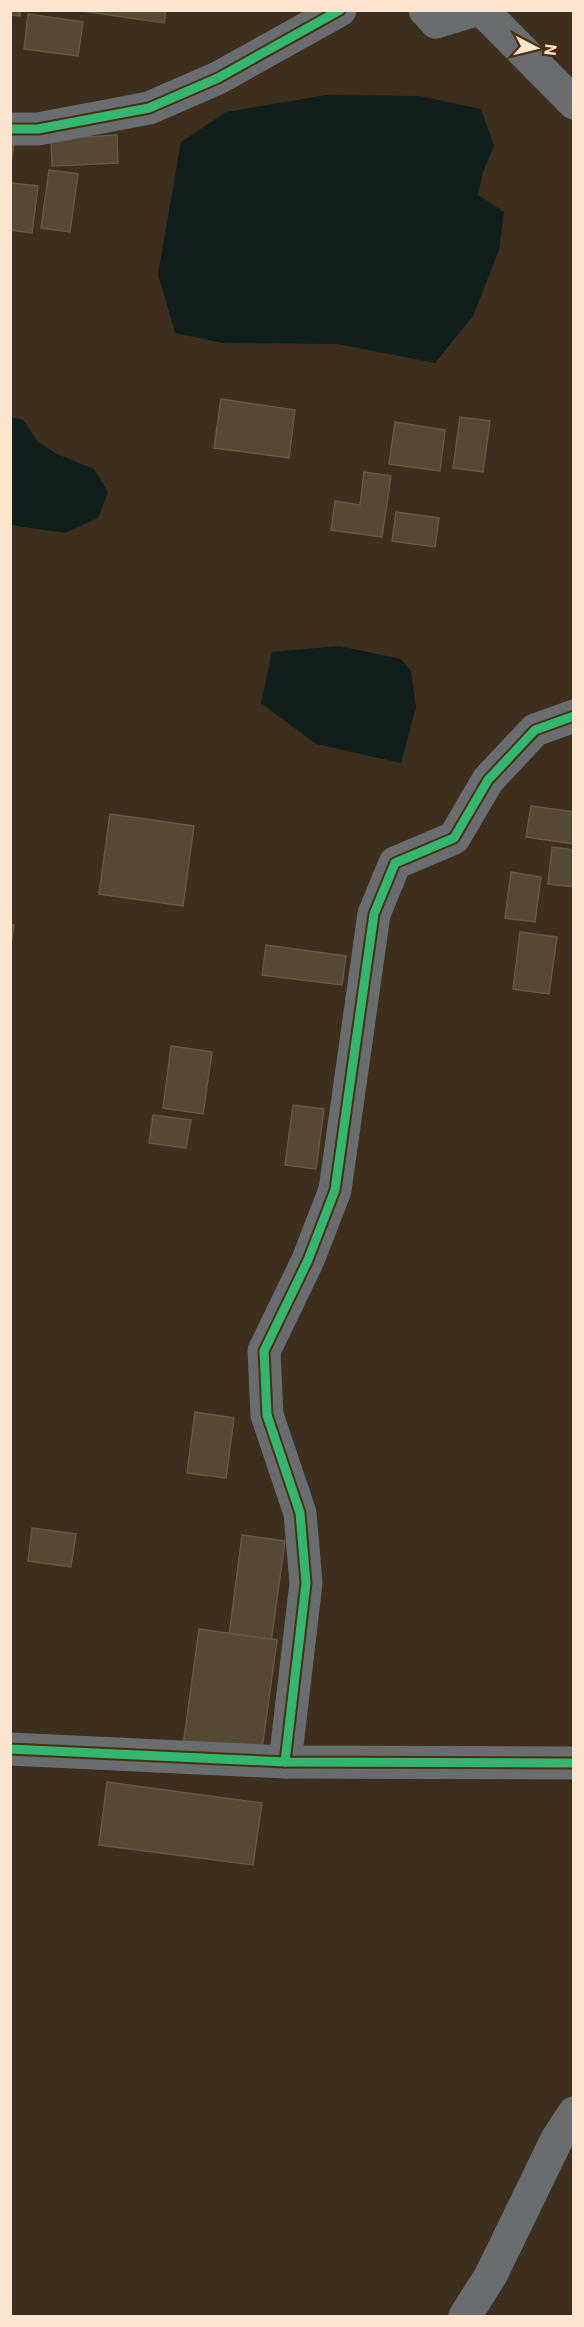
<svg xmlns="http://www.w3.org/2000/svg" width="584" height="2327" font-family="Roboto,sans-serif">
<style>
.water{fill:#101f1c}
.building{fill:#554835;stroke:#665941;stroke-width:1.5}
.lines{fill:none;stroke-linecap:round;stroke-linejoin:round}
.minor{stroke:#6a6d6f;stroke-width:33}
.cycleway-casing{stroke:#4a2f10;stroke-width:13}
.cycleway{stroke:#33b770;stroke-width:9}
</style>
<rect width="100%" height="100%" fill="#3d2e1d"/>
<g class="water">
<path d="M326,95L419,96L481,109L494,146L483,172L478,195L504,212L499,250L473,316L435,363L337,344L223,343L175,333L158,274L181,142L226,112Z"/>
<path d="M11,417L23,420L38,442L57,454L94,469L108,492L98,518L65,533L11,525Z"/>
<path d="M339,646L401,659L411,671L416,707L401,763L316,744L261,703L272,652Z"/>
</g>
<g class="building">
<path d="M10,10H20V16L10,15Z"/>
<path d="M75,10H166L164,23Z"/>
<path d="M28,14L83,22L78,56L24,49Z"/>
<path d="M117,135L118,163L52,166L51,139Z"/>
<path d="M10,144H14L10,171Z"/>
<path d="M49,170L78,174L70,232L41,228Z"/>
<path d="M11,183L38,186L32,233L10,230Z"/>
<path d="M221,399L295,410L289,458L214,448Z"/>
<path d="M460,417L490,421L483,472L453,468Z"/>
<path d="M395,422L445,430L440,471L389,464Z"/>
<path d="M364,472L391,476L382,537L331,530L335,501L360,505Z"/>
<path d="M396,512L439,518L435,547L392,541Z"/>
<path d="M531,806L574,812V844L526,837Z"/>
<path d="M110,814L194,826L183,906L99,894Z"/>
<path d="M552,847L574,850V887L548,884Z"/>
<path d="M511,872L541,877L535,922L505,918Z"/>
<path d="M10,925H14L10,950Z"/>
<path d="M520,932L557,937L549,994L513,989Z"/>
<path d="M266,945L346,956L342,985L262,975Z"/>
<path d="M171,1046L212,1052L203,1114L163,1108Z"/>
<path d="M293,1105L324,1109L316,1169L285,1165Z"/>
<path d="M153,1115L191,1120L186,1148L149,1143Z"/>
<path d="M195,1412L234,1418L226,1478L187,1473Z"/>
<path d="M32,1528L76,1534L71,1567L28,1561Z"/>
<path d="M242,1535L285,1541L271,1642L229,1636Z"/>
<path d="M199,1629L277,1640L261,1757L183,1746Z"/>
<path d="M107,1782L262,1803L253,1865L99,1845Z"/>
</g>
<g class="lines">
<g class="minor">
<path d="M425,10L436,22L476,10"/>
<path d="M482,10L574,103"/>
<path d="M10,129H38L149,108L218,78L340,10"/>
<path d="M10,1749L285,1762L574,1763"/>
<path d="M285,1762L306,1583L300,1513L267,1415L264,1351L308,1260L335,1190L374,914L395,863L454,838L488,780L535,730L574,716"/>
<path d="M465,2316L491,2275L557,2139L574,2113"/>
</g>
<g class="cycleway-casing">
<g id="cycleway">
<path d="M10,129H38L149,108L218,78L340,10"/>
<path d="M10,1749L285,1762L574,1763"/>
<path d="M285,1762L306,1583L300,1513L267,1415L264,1351L308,1260L335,1190L374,914L395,863L454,838L488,780L535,730L574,716"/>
</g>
</g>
<use href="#cycleway" class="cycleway"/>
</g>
<rect width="584" height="2327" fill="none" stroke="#fce5ce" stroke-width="24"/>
<g transform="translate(536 48) rotate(97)" stroke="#4a2f10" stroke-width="4.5" paint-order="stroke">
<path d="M0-4.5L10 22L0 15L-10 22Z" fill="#fce5ce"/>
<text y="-9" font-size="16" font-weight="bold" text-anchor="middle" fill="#fce5ce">N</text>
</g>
</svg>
